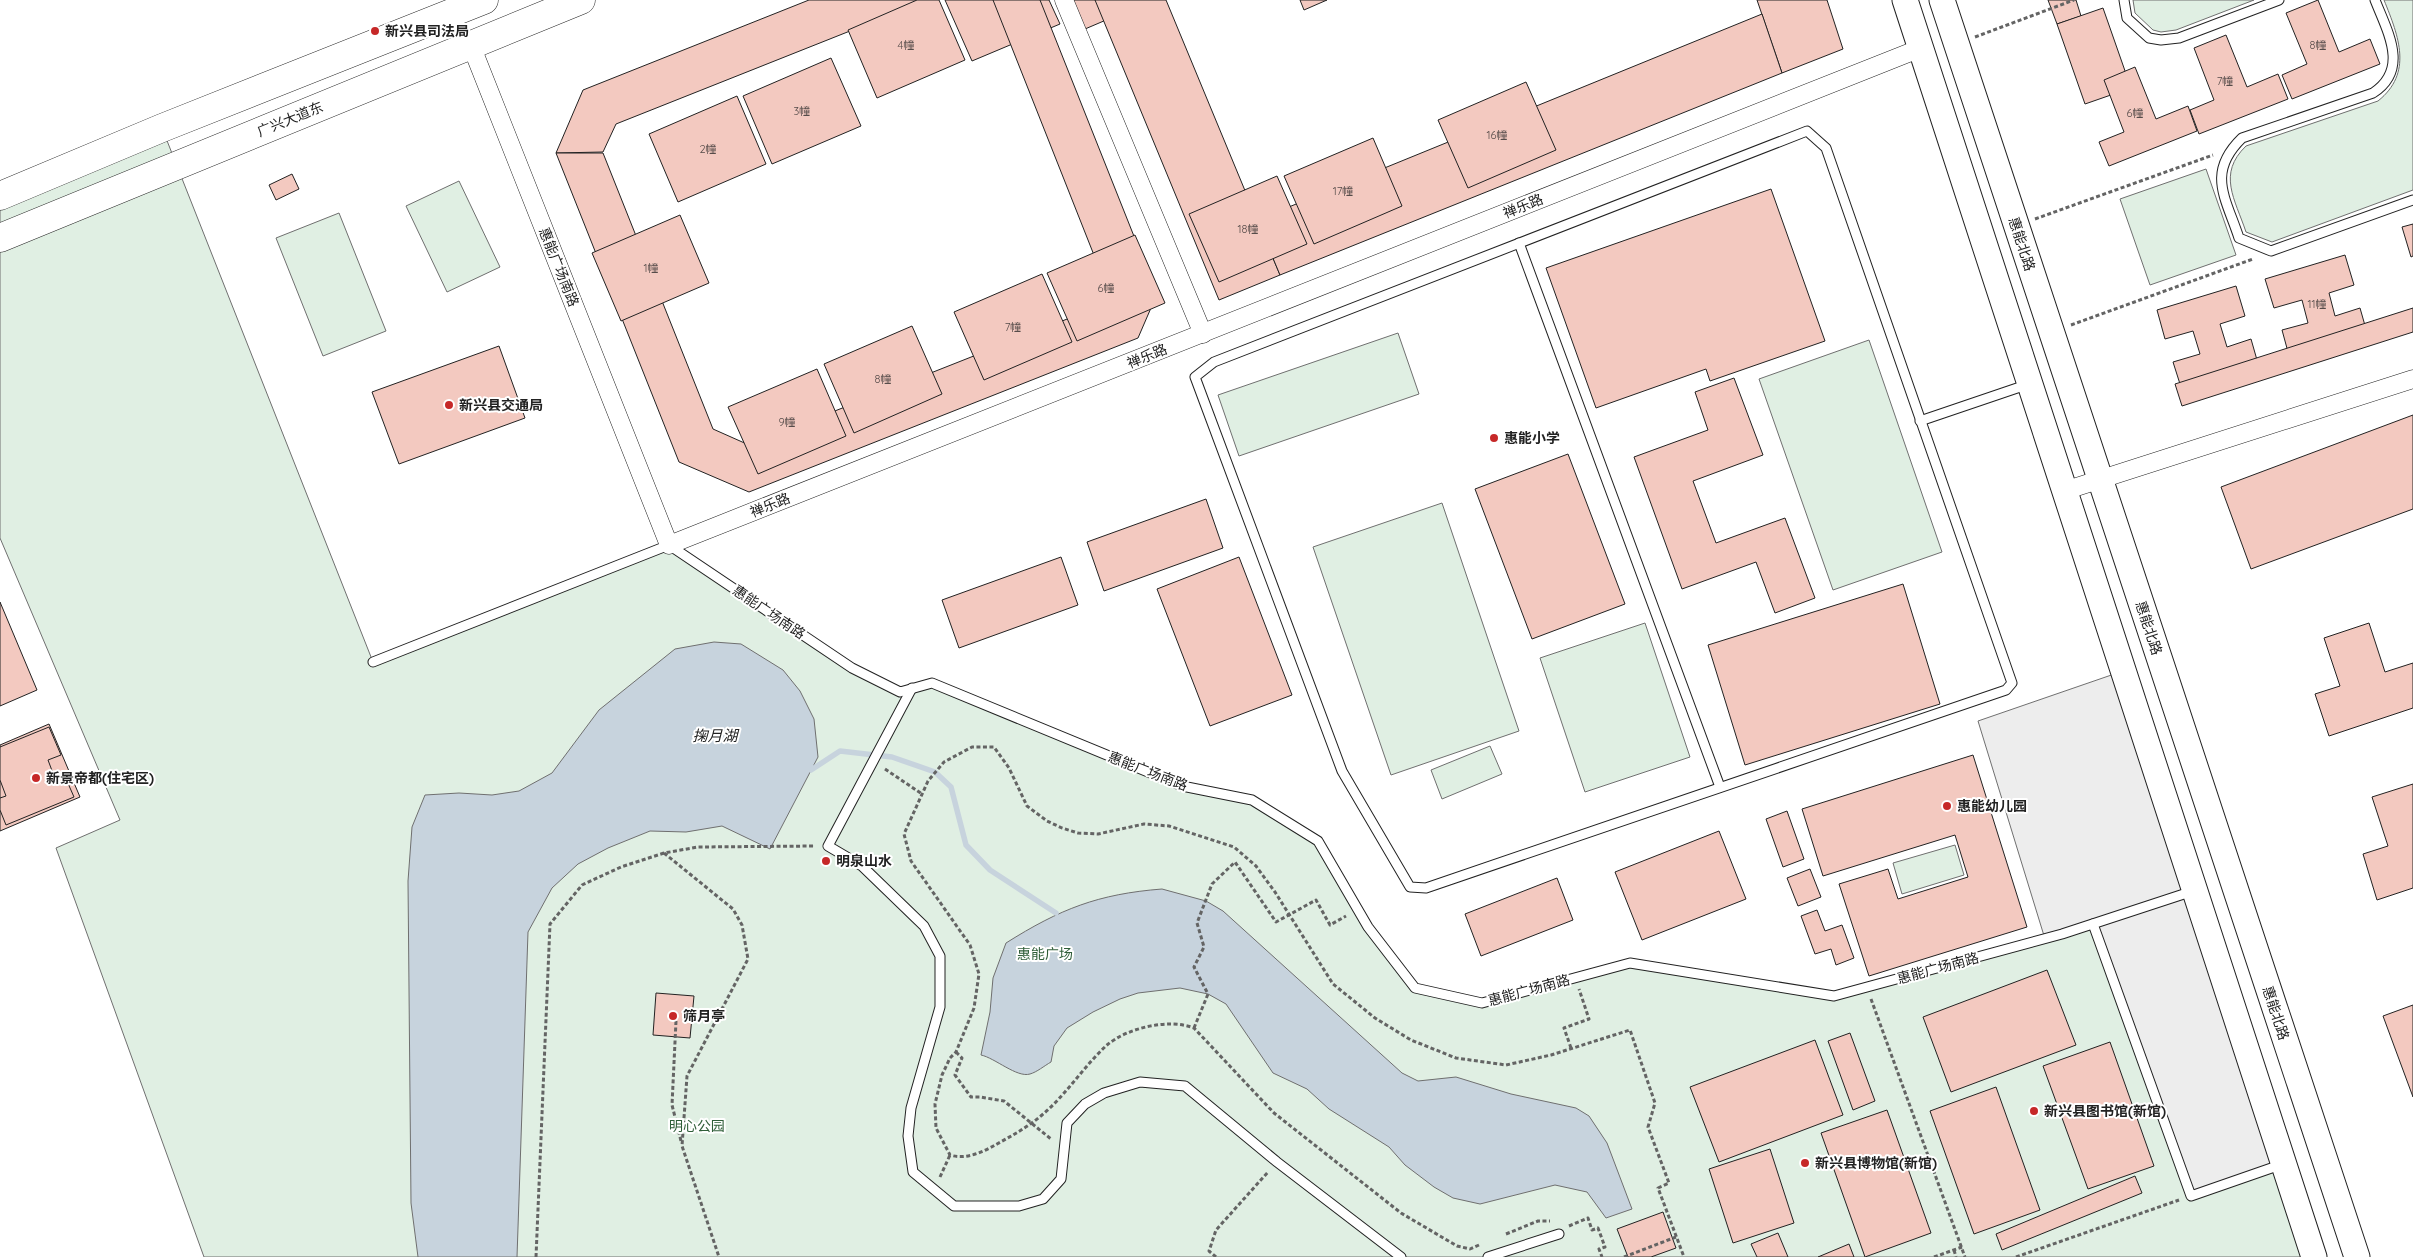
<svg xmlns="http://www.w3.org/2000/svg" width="2413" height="1257" font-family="Quicksand,'Noto Sans SC',sans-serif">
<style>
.green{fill:#e0efe3;stroke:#6f6f6f}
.parking{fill:#ededed;stroke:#6f6f6f}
.water{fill:#c7d3dd;stroke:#6f6f6f}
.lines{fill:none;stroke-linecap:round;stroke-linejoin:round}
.stream{stroke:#c7d3dd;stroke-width:5.5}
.building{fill:#f3c9c0;stroke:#222}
.lane-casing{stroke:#222;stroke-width:11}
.street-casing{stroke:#222;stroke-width:19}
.secondary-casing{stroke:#222;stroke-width:27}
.highway-casing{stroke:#222;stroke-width:29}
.path{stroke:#646464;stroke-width:3;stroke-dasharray:4 2.5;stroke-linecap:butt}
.lane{stroke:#fff;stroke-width:9}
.street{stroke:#fff;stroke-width:18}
.secondary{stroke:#fff;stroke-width:25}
.highway{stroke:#fff;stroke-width:28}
.poi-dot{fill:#c62828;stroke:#fff;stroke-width:2}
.labels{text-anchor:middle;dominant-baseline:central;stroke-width:4;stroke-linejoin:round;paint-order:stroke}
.number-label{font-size:11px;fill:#564c4a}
.poi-label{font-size:14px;font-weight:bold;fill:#222;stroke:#fff;text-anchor:start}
.street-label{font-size:14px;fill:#222;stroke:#fff}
.park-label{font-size:14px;fill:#2f5e38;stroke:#fff}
.water-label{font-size:15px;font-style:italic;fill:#222;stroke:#fff}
</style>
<rect width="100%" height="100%" fill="#fff"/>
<g class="green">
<path d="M2133,0H2254L2176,30L2161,32L2153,30L2135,13Z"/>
<path d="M2384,0H2413V190L2272,242L2246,232C2235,199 2217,174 2246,146L2378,101C2413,73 2399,37 2384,0Z"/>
<path d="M162,128L373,662L669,545L852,668L900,692L932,683L1182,786L1252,800L1318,841L1368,927L1415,988L1482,1003L1630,963L1834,996L2195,890L2314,1257H204L56,848L120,820L0,538V196Z"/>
<path d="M2206,169L2236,255L2150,285L2120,199Z"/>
<path d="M459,181L500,267L447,292L406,206Z"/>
<path d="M339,213L386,331L323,356L276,238Z"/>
<path d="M1398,333L1419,394L1239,456L1218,395Z"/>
<path d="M1869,340L1942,552L1833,590L1759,379Z"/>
<path d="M1442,503L1519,731L1391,775L1313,547Z"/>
<path d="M1645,623L1690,757L1585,792L1540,658Z"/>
<path d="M1490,746L1502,774L1442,799L1431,770Z"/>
<path d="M1955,845L1964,875L1902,894L1893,863Z"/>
</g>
<path class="parking" d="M2123,671L2283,1164L2191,1196L2093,925L2045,939L1978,721Z"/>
<g class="water">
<path d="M714,642L741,644L783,670L800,691L814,719L818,757L770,849L722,826L686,832L650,831L608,848L578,864L552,888L528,932L517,1257H418L411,1203L408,881L412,827L425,795L459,793L492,795L519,791L552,773L599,710L675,649Z"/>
<path d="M1162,889L1206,901L1223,911L1402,1073L1418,1081L1456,1077L1511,1094L1576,1108L1589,1116L1607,1143L1632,1209L1606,1218L1587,1192L1555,1185L1480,1204L1453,1198L1434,1187L1405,1165L1389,1147L1329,1109L1307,1089L1273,1073L1226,1004L1208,994L1180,988L1138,993L1120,999L1093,1012L1067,1028L1054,1046L1051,1062C1044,1066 1037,1072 1030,1074C1017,1078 995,1058 981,1055L990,1012L993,978L1006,943C1060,909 1098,894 1162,889Z"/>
</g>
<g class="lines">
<path class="stream" d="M811,770L840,751L892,757L935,772L951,787L966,845L990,870L1056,913"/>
</g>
<g class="building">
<path d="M809,0H928L616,124L603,152L556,153L583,90Z"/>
<path d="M917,0H939L965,60L877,98L848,30Z"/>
<path d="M945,0H1049L1060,24L972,61Z"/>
<path d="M993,0H1040L1157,294L1138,338L749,492L679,462L556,153H603L713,429L749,445L1105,304L1109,293Z"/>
<path d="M1073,0H1153L1085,29Z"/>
<path d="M1095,0H1166L1280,275L1219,300Z"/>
<path d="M1300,0H1327L1304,10Z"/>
<path d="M1757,0H1827L1843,49L1782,73Z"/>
<path d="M2048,0H2076L2081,16L2057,24Z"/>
<path d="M2318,0L2339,52L2370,39L2380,64L2292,99L2282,75L2307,64L2286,13Z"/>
<path d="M2103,8L2131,88L2085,104L2057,24Z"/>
<path d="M1762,14L1782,73L1280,275L1257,220Z"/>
<path d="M2226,35L2247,87L2278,74L2288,99L2199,134L2190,110L2214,100L2194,48Z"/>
<path d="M831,58L861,126L772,164L743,96Z"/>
<path d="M2135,67L2156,119L2188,106L2197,131L2109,166L2099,142L2124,132L2104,80Z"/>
<path d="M1526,82L1556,150L1468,188L1438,120Z"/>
<path d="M737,96L766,164L678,202L649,134Z"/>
<path d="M1373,138L1402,206L1314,244L1284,176Z"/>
<path d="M292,174L299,189L276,200L269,185Z"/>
<path d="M1277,176L1307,244L1219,282L1189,214Z"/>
<path d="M1771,189L1825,341L1710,381L1706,369L1596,408L1546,268Z"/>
<path d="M680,215L709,283L621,321L592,253Z"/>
<path d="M2413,224V256L2411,257L2402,227Z"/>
<path d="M1135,235L1165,303L1077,341L1047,273Z"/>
<path d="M2345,255L2354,285L2329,293L2335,316L2360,308L2366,329L2288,352L2282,330L2308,323L2302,300L2274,308L2265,279Z"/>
<path d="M1042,274L1072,342L984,380L954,312Z"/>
<path d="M2236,286L2245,316L2220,324L2227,347L2251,339L2257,360L2180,384L2173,362L2200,354L2193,331L2165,339L2157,310Z"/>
<path d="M2413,308V332L2182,406L2175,384Z"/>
<path d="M912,326L942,394L854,433L824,364Z"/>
<path d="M499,346L525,418L399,464L372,392Z"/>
<path d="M817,369L846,436L758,474L728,407Z"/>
<path d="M1734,378L1763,455L1693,481L1716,543L1785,518L1815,598L1775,613L1756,562L1682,589L1634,457L1708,430L1695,392Z"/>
<path d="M2413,415V509L2251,569L2221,487Z"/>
<path d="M1568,454L1625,604L1532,639L1475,489Z"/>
<path d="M1206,499L1223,548L1104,591L1087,542Z"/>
<path d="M1061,557L1078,605L959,648L942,600Z"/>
<path d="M1239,557L1292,695L1210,726L1157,589Z"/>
<path d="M1903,584L1940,704L1745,765L1708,645Z"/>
<path d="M0,602L37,690L0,706Z"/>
<path d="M2369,623L2385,672L2413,663V708L2329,736L2315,694L2340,686L2324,638Z"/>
<path d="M49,724L80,797L0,831V745Z"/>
<path d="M49,727L61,755L48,760L54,776L63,772L74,797L6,825L0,810V798L6,796L0,780V747Z"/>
<path d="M1973,755L2027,927L1869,976L1839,884L1888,869L1898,899L1968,877L1955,835L1823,876L1802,809Z"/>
<path d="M2413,784V888L2377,900L2363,854L2388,846L2372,797Z"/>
<path d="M1787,811L1804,859L1783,867L1766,819Z"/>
<path d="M1719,831L1746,899L1642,940L1615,872Z"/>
<path d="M1810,869L1821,897L1798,906L1787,878Z"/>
<path d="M1557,878L1573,920L1481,956L1465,914Z"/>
<path d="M1817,910L1825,931L1842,925L1854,958L1836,965L1831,949L1815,954L1801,916Z"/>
<path d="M2047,970L2076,1045L1951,1092L1923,1017Z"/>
<path d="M656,993L694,996L690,1038L653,1035Z"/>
<path d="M2413,1005V1097L2383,1016Z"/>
<path d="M1850,1033L1875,1101L1853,1110L1828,1041Z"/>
<path d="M1815,1040L1843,1115L1719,1162L1690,1087Z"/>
<path d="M2110,1042L2154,1166L2088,1189L2043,1066Z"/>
<path d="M1996,1087L2040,1210L1974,1234L1930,1111Z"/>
<path d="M1887,1110L1931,1233L1865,1257L1821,1133Z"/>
<path d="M1770,1149L1794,1223L1733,1243L1709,1169Z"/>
<path d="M2135,1176L2142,1193L2002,1250L1996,1234Z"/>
<path d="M1663,1212L1676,1248L1651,1257H1628L1617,1229Z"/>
<path d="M1778,1233L1788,1257H1757L1751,1244Z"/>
<path d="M1849,1244L1854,1257H1818Z"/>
</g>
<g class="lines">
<g class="lane-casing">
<g id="lane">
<path d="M2124,0L2127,18L2149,38L2161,40L2179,38L2279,0"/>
<path d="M2375,0C2387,31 2410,69 2373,93L2242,138C2206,173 2226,198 2239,238L2271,251L2413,200"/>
<path d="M1807,131L1826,148L2012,683L2006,690L1426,888L1410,887L1342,771L1195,377L1214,362Z"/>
<path d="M1519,243L1720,787"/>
<path d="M1920,421L2029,384"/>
<path d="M373,662L669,545L852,668L900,692L932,683L1182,786L1252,800L1318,841L1368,927L1415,988L1482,1003L1630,963L1834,996L2062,934L2193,891"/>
<path d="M912,688L828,846L862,866L924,926L940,956V1007L911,1108L908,1136L913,1172L954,1206H1019L1043,1199L1061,1179L1067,1123L1085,1104L1104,1093L1140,1082L1185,1086L1277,1162L1401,1257"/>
<path d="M2093,924L2191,1196L2283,1164"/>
<path d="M1488,1257L1559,1234"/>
</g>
</g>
<g class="street-casing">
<g id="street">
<path d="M1064,0L1203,334"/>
<path d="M471,45L669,545L1921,48"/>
<path d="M2064,491L2413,379"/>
</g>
</g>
<g class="secondary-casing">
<g id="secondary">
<path d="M1905,0L2314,1257"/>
<path d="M1942,0L2357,1257"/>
</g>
</g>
<g class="highway-casing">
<g id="highway">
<path d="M0,196L162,128L484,0"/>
<path d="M0,238L581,0"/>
</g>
</g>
<g class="path">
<path d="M1975,37L2074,0"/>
<path d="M2035,219L2213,155"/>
<path d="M2071,325L2253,259"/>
<path d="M885,769L922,794"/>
<path d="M664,853L733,909L742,925L748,959L687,1076L682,1146L719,1257"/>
<path d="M1871,999L1965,1257"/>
<path d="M676,1021L672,1105L681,1141"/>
<path d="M1194,1028L1208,994L1194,967L1204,947L1197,923L1212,884L1235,862L1276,922L1316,900L1330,925L1346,916"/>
<path d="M1571,1048L1564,1028L1589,1019L1579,989"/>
<path d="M956,1052L962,1058L955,1075L971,1097H980L1004,1101L1051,1139"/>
<path d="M940,1177L950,1155"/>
<path d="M1569,1226L1588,1218L1592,1230L1598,1228L1605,1247L1599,1249L1602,1257"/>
<path d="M1506,1234L1538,1221H1550"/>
<path d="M1479,1245L1470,1249L1457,1246L1401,1213L1274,1113L1194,1028C1169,1018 1127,1028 1107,1045C1084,1066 1066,1095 1042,1115C1028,1127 1013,1135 997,1144C983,1152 966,1160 950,1155L936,1128L935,1104L942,1075L950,1058L956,1052L974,1008L979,974L970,945L911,861L904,834L928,781L944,762L972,747H994L1009,768L1027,806L1047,821L1062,828L1078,833L1098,834L1144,824L1169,826L1234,847L1256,866L1275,892L1333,984L1375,1018L1411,1040L1456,1058L1506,1065L1551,1055L1630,1030L1655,1103L1648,1127L1669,1183L1658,1188L1684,1257"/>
<path d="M1954,1250L1956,1257"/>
<path d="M536,1257L550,924L582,885L621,867L664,853L698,847L815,846"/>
<path d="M1216,1257L1209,1251L1216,1230L1268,1172"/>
<path d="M1624,1257L1676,1237"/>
<path d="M1934,1257L1962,1247"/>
<path d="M2016,1257L2179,1200"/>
</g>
<use href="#lane" class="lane"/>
<use href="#street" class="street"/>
<use href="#secondary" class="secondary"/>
<use href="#highway" class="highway"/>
</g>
<g class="poi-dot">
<circle cx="375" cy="31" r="5"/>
<circle cx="449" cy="405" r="5"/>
<circle cx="1494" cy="438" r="5"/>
<circle cx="36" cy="778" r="5"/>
<circle cx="1947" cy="806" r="5"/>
<circle cx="826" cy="861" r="5"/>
<circle cx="673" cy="1016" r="5"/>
<circle cx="2034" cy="1111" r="5"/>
<circle cx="1805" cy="1163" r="5"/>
</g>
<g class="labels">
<g class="number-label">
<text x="906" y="45">4幢</text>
<text x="2318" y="45">8幢</text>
<text x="2225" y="81">7幢</text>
<text x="802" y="111">3幢</text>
<text x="2135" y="113">6幢</text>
<text x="1497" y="135">16幢</text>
<text x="708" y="149">2幢</text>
<text x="1343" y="191">17幢</text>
<text x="1248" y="229">18幢</text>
<text x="651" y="268">1幢</text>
<text x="1106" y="288">6幢</text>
<text x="2317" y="304">11幢</text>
<text x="1013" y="327">7幢</text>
<text x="883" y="379">8幢</text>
<text x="787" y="422">9幢</text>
</g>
<g class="poi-label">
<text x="385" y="31">新兴县司法局</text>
<text x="459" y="405">新兴县交通局</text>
<text x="1504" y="438">惠能小学</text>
<text x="46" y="778">新景帝都(住宅区)</text>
<text x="1957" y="806">惠能幼儿园</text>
<text x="836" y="861">明泉山水</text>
<text x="683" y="1016">筛月亭</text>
<text x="2044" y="1111">新兴县图书馆(新馆)</text>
<text x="1815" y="1163">新兴县博物馆(新馆)</text>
</g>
<g class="street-label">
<text transform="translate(290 119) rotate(-22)">广兴大道东</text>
<text transform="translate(1523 206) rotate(-22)">禅乐路</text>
<text transform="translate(2022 244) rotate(72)">惠能北路</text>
<text transform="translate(559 267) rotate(68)">惠能广场南路</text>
<text transform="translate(1147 356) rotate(-22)">禅乐路</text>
<text transform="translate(770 505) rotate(-22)">禅乐路</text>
<text transform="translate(769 612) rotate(34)">惠能广场南路</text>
<text transform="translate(2149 628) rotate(72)">惠能北路</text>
<text transform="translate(1148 771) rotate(21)">惠能广场南路</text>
<text transform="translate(1938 968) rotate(-15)">惠能广场南路</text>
<text transform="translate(1529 990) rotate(-15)">惠能广场南路</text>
<text transform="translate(2276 1013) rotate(72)">惠能北路</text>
</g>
<g class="park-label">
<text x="1045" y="954">惠能广场</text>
<text x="697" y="1126">明心公园</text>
</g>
<g class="water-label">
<text x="715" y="735">掬月湖</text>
</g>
</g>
</svg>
